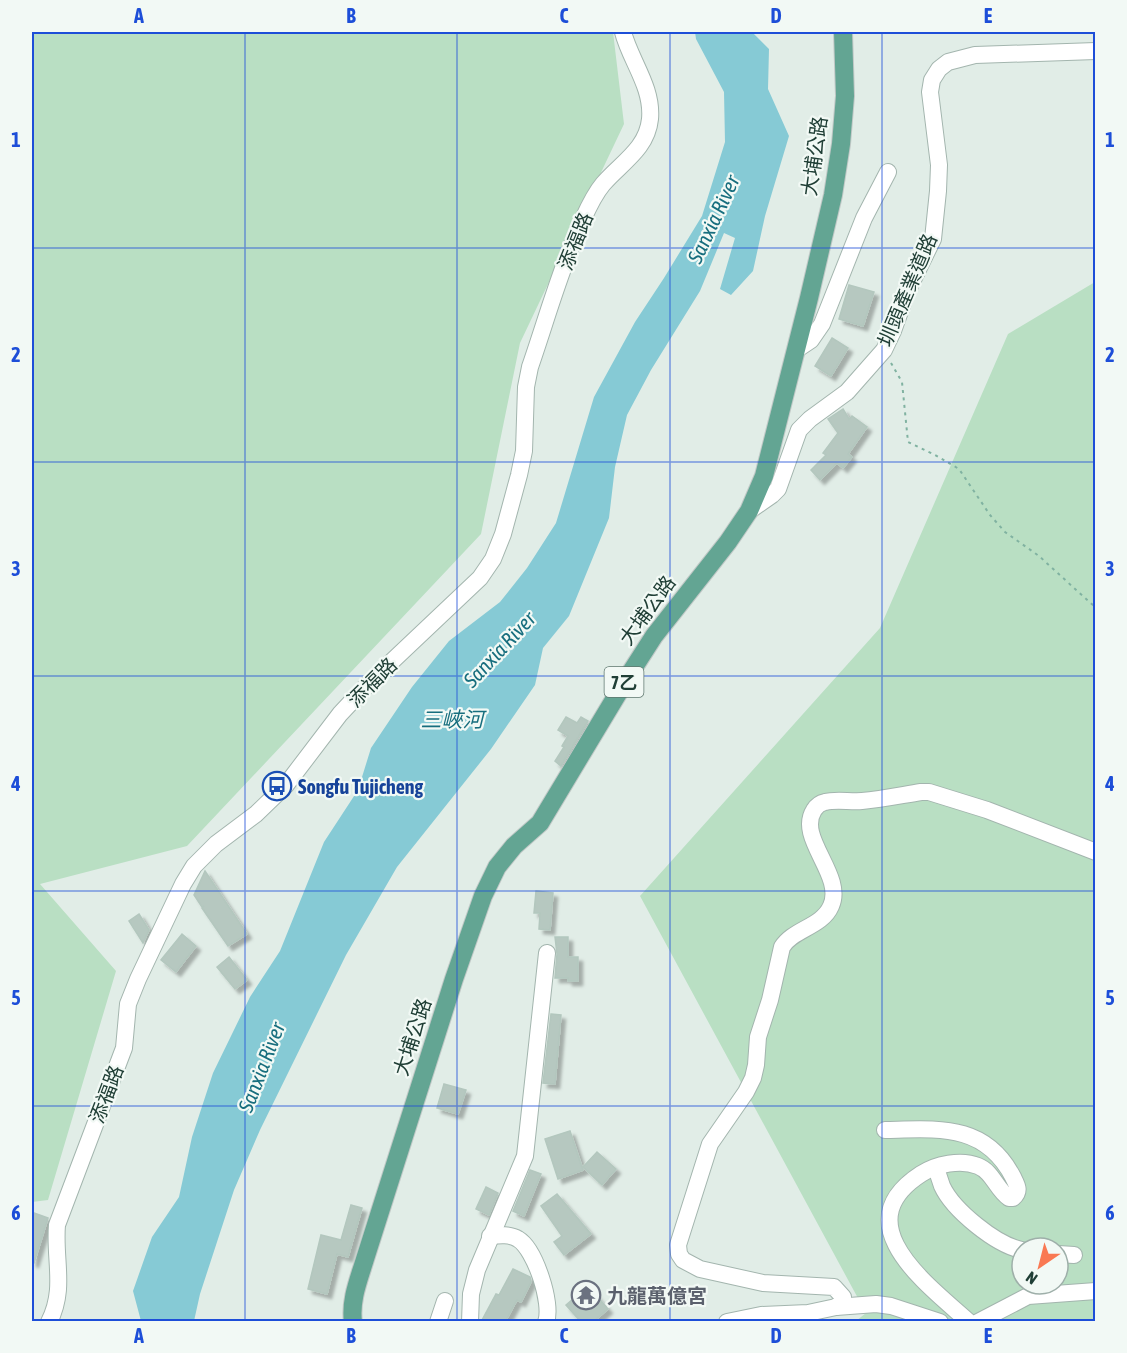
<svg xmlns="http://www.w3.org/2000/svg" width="1127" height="1353" font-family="'Asap Condensed','Noto Sans TC',sans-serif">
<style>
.green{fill:#b9dfc3;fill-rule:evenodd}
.water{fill:#86cad5}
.building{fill:#b6c8c0;stroke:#b3c7be;stroke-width:1.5;filter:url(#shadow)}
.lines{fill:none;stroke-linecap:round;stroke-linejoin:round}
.minor-casing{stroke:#a3b5ae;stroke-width:18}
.major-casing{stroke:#c1c9c7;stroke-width:20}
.path{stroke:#80b2a1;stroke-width:2;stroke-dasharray:3 4.5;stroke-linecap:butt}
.minor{stroke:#fff;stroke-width:16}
.major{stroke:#63a593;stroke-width:18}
.grid{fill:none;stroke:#1d4ed8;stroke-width:1.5;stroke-opacity:0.55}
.labels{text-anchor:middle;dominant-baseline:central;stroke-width:4.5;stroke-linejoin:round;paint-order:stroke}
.shield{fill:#f2f9f5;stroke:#5f776f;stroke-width:1.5}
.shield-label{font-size:18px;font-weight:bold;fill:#203f36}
.street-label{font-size:20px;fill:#203f36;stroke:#f2f9f5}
.transit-label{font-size:20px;font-weight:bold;fill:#164399;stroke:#f2f9f5;text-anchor:start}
.worship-label{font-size:20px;font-weight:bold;fill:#5b616d;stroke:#f2f9f5;text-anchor:start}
.water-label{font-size:21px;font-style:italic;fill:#176e7e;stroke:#f2f9f5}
.neatline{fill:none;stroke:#1d4ed8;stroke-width:2}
.grid-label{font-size:20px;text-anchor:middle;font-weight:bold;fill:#1d4ed8}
</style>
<defs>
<filter id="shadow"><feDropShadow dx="4.5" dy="4.5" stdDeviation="1.5" flood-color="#0004"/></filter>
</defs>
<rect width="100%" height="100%" fill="#e1ede7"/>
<g class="green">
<path d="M32,32H613L624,124L520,343L481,534L187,846L40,884L116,971L48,1200L32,1202Z"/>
<path d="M1095,282V1321H856L866,1313L640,896L880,628L1008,334ZM1022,1248H1058V1284H1022Z"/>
</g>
<path class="water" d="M695,32H752L769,49L768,89L789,136L765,216L753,271L731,295L720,289L735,238L724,233L700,291L651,370L627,415L615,467L609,518L569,616L543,648L535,685L491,749L397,867L346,955L260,1130L234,1190L200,1294L194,1321H141L133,1291L152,1237L179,1197L192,1137L213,1073L250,997L280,951L324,842L358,790L371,748L412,687L449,641L500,602L527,568L556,523L594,397L635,322L664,278L702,216L725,142L724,92L696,39Z"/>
<g class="building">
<path d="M849,285L874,292L863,326L839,319Z"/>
<path d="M832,338L848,348L831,376L815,366Z"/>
<path d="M843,409L849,419L852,416L867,427L848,454L852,457L843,468L837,463L820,480L811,470L826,455L823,453L838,433L828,419Z"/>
<path d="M566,717L577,723L581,717L588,721L561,766L555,761L564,747L562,746L568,736L558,730Z"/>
<path d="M205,871L247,934L228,946L202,908L204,906L202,907L194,895Z"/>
<path d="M536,891L553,893L550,930L539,929L540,913H534Z"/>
<path d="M139,914L149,930L143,943L129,921Z"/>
<path d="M182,934L196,946L176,972L161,960Z"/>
<path d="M555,937H568V957H578V981H568V978H555L557,954Z"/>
<path d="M229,957L247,980L235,989L217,967Z"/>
<path d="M551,1014L561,1015L555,1084L543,1083Z"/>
<path d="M444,1084L466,1090L458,1114L437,1108Z"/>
<path d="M570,1131L583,1170L558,1179L545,1139Z"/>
<path d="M597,1152L616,1169L602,1185L583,1167Z"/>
<path d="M530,1170L541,1174L524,1216L513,1211Z"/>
<path d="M486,1187L498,1193L489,1215L476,1209Z"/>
<path d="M557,1194L591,1234L564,1255L554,1242L562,1236L541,1206Z"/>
<path d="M351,1205L362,1208L348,1257L337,1254L327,1294L308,1289L321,1235L341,1240Z"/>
<path d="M34,1213L48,1218L34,1263L32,1262V1220Z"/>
<path d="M513,1269L530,1277L531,1282L521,1302L517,1300L505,1322H481L496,1294L499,1295Z"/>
<path d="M588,1286L608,1309L593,1322H581L566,1305Z"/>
</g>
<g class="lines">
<g class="minor-casing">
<g id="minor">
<path d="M796,350L811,340L822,324L864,218L888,172"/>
<path d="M749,511L772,495L778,489L799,430L810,419L847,392L884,350L893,331L907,292L933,239L938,191L939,165L930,92L932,80L939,69L948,62L975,55L1096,51"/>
<path d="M885,1130C938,1129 985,1123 1013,1177C1017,1185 1021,1191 1013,1198H1009C996,1189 993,1172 978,1166C961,1159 936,1164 921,1174C844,1224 927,1284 969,1322"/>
<path d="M936,1168C938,1174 940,1180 942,1186C953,1210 996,1245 1022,1250"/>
<path d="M490,1236C500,1235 510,1234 518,1239C535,1249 553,1304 546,1322"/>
<path d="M1058,1254L1074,1255"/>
<path d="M836,1307L841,1303L843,1297L834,1287L763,1283L700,1269L683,1260L679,1254L678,1245L710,1144L746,1092L753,1078L756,1065L758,1037L770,1000L782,947C793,929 822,927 831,906C845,875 796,838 814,810C817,805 820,803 825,802C836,799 850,802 862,801C882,799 902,795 921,792H929L987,810L1096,852"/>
<path d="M49,1322C66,1289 54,1260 57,1225L124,1048L128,1004L138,979L183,884L194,866L216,844L256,814L286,785L340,714L369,683L480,578L493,559L503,534L519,475L524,451L526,387L530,367C546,321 559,273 579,228C586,213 592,197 603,184C621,163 647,149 650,119C653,87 630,60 623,32"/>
<path d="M438,1322L445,1301"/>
<path d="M470,1322L471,1294L477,1270L525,1156L547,953"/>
<path d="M727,1322L761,1315L808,1313L836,1307L876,1304L891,1306L940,1322"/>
<path d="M978,1322L1028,1296L1096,1291"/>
</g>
</g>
<g class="major-casing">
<path id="major" d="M353,1322C350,1300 359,1279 365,1259L454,979L483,896L497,867L514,846L540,823L629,675L654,636L728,542L749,511L764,476L809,298L833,195L841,144L845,96L843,32"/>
</g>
<path class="path" d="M891,363L902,382L908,442L935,455L959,469L990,515L1005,532L1039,556L1096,608"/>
<use href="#minor" class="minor"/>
<use href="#major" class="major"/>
</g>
<path class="grid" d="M245,32V1322M457,32V1322M670,32V1322M882,32V1322M32,248H1096M32,462H1096M32,676H1096M32,891H1096M32,1106H1096"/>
<defs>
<g id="bus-ring" transform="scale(1.5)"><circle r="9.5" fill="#f2f9f5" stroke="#1a4fb4" stroke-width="1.5"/><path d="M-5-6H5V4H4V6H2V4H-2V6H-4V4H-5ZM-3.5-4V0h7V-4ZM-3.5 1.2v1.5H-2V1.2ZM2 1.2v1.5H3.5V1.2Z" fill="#1a4fb4"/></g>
<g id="temple-ring" transform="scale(1.5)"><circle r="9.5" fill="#f2f9f5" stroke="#6b7280" stroke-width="1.5"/><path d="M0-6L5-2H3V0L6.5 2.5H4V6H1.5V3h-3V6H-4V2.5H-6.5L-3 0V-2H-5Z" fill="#6b7280"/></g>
</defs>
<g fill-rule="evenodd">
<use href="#bus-ring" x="277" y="786"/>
<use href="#temple-ring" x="586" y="1295"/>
</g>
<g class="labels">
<rect class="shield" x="604.5" y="667" width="39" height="30" rx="4.5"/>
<g class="shield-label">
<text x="624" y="682">7乙</text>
</g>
<g class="street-label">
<text transform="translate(814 156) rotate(-82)">大埔公路</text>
<text transform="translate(575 241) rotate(-68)">添福路</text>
<text transform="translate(907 290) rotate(-67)">圳頭產業道路</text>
<text transform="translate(647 610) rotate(-54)">大埔公路</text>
<text transform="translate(372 682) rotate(-45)">添福路</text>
<text transform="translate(412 1037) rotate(-72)">大埔公路</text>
<text transform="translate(106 1094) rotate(-69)">添福路</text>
</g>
<g class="transit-label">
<text x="298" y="786">Songfu Tujicheng</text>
</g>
<g class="worship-label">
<text x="607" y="1295">九龍萬億宮</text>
</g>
<g class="water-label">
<text transform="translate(713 219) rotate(-65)">Sanxia River</text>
<text transform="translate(499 649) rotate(-47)">Sanxia River</text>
<text x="452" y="719">三峽河</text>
<text transform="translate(261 1067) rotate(-69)">Sanxia River</text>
</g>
</g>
<rect width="1127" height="1353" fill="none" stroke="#f2f9f5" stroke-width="66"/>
<g transform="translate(1040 1266) rotate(215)"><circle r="28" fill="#f2f9f5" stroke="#9eafa9" stroke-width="1.5"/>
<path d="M0-4.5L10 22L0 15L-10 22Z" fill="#f97953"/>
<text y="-9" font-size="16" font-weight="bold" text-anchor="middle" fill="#203f36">N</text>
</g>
<rect x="33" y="33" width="1061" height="1287" class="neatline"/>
<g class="grid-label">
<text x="139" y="23">A</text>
<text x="351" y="23">B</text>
<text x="564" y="23">C</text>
<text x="776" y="23">D</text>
<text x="988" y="23">E</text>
<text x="16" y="147">1</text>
<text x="1110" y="147">1</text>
<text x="16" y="362">2</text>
<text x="1110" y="362">2</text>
<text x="16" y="576">3</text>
<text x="1110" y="576">3</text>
<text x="16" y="791">4</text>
<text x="1110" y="791">4</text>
<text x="16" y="1005">5</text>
<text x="1110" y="1005">5</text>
<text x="16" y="1220">6</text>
<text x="1110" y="1220">6</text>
<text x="139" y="1343">A</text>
<text x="351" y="1343">B</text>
<text x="564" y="1343">C</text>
<text x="776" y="1343">D</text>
<text x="988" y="1343">E</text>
</g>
</svg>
